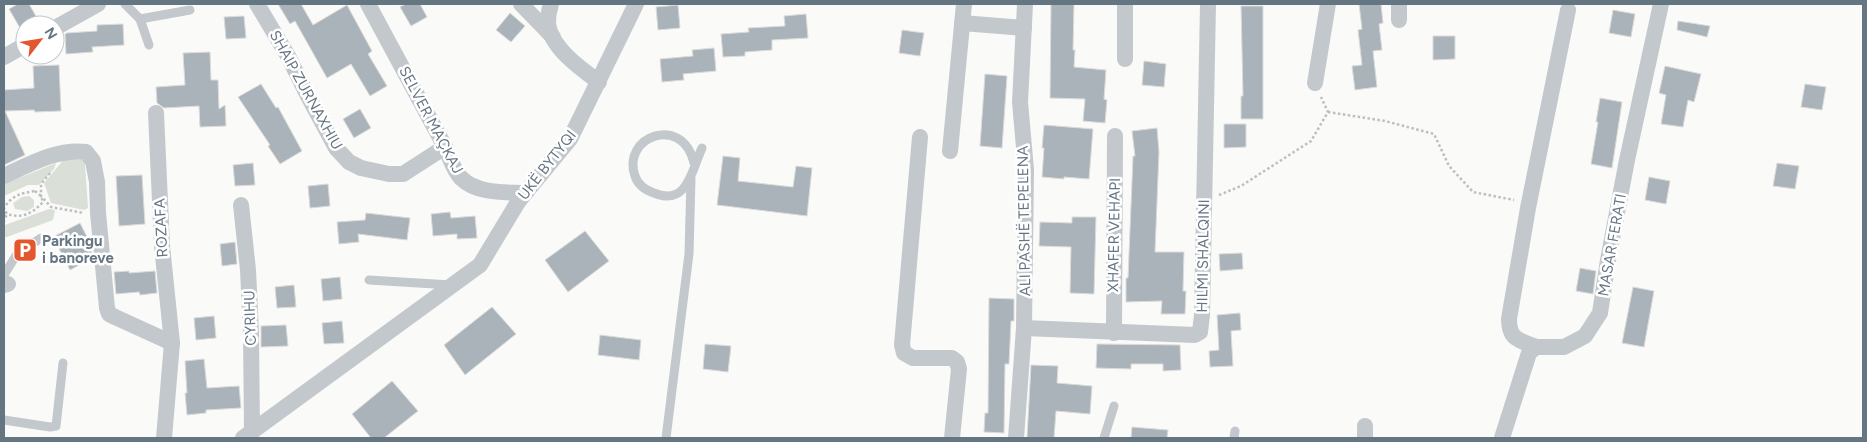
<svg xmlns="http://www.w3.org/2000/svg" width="1867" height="442" font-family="Figtree,sans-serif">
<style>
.green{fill:#dadfd7}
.building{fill:#aab3b9;stroke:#dcdcda}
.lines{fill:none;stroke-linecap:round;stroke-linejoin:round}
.path{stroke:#bbbfc2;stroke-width:2.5;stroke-dasharray:2.5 2.5;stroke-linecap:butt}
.service{stroke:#c3c8cc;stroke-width:9}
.minor{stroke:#c3c8cc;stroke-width:16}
.labels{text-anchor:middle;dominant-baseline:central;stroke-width:5;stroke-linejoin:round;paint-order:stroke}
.street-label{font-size:15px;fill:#657683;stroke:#fff}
.poi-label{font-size:15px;font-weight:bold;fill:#657683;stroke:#fff;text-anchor:start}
</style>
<rect width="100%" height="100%" fill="#fafaf8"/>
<g class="green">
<path d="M65,158L83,160L85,164L88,208L84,210L51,203L44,183Z"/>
<path d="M56,163L54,169L39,185H28L4,196V184Z"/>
<path d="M29,196L34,200V207L27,211L15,209L13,203L22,197Z"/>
<path d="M49,209L55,210L53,220L4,238L5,225Z"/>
</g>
<g class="building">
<path d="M18,4H29L37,18L20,28L9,9Z"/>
<path d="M278,4H301L313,25L347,5L372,51L368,54L387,86L370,96L351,64L327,78L295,21L290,24Z"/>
<path d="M406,4H420L427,17L411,26L400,7Z"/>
<path d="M1051,4H1074L1073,50H1075L1074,67L1106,70L1104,99L1107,100L1105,123L1083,121L1085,99L1050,98Z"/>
<path d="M1359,4H1381L1383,23L1379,24L1382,50L1373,51L1377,87L1355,90L1352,66L1362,65L1358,30L1362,29Z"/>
<path d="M678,5L680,28L658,30L656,7Z"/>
<path d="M1241,6H1263V119H1241V96H1243Z"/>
<path d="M1613,10L1635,14L1631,37L1609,33Z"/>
<path d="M510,13L525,26L511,42L496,30Z"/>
<path d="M806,14L808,38L772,40V50L745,52V56L723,57L721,34L749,32L748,28L785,26L784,16Z"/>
<path d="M244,16L246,38L226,39L224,17Z"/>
<path d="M1678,21L1710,26L1707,37L1677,30Z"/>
<path d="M123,24L124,45L92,47L93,52L66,54L65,34L67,33L97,31V25Z"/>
<path d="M902,30L924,33L920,56L899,53Z"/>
<path d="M1433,36H1455V59L1433,60Z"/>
<path d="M714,48L716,71L683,74L684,80L662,82L660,59L693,56L692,50Z"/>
<path d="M210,52L211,80H218L219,109L225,105L226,126L200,127L199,106L164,108L157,103L156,87L185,85L183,53Z"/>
<path d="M1144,61L1166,64L1164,87L1142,85Z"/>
<path d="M59,65L61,111L35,112L34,110L5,111L25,155L4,165V90L34,88L33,66Z"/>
<path d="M1665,66L1701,74L1694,102L1688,100L1683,127L1661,124L1666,95L1659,93Z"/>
<path d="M985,74L1007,76L1002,148L980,146Z"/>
<path d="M261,84L276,108L278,107L302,151L280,164L268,146L270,145L238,97Z"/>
<path d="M1805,84L1826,87L1822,110L1801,107Z"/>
<path d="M1600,98L1622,102L1612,168L1591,164L1598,122H1596Z"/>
<path d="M360,109L371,128L354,138L343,119Z"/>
<path d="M1224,124H1246V147L1224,148Z"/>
<path d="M1044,125L1093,129L1089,179L1064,177V179L1042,177L1044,148H1042Z"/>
<path d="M1157,128L1159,152L1155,252H1184L1183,291H1186L1185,314H1161L1162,301L1126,302V278H1128L1133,156H1135L1132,131Z"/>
<path d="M723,156L740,158L738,181L793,187L796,166L812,168L807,216L717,205Z"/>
<path d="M253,163L255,185L235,186L233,165Z"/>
<path d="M1777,163L1799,166L1795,189L1773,186Z"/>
<path d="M142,175L145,224L119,226L116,176Z"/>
<path d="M1649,177L1670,181L1666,204L1645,200Z"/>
<path d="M328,184L330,206L310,208L308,186Z"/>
<path d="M450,212L451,218L475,216L477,238L457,239V234L433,236L431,214Z"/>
<path d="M366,213L410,218L407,240L358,234L359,242L339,244L337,222L365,220Z"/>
<path d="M1072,217H1096L1094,294L1070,293L1071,247L1039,246L1040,222L1072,223Z"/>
<path d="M80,223L91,245L92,258L70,270L53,237Z"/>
<path d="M585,231L609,261L568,292L545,260Z"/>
<path d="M235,242L237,264L222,266L220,244Z"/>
<path d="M1242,253L1243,269L1220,271L1219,254Z"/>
<path d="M1580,268L1596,271L1593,294L1576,291Z"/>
<path d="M129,271V273L155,271L157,293L140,295L139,292L116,294L114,272Z"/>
<path d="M340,277L342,299L323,301L321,279Z"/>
<path d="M294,285L296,307L277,308L275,287Z"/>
<path d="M1633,287L1654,291L1644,347L1622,343Z"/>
<path d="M989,298L1014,299V321H1011L1009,364H1005L1004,433L984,432L985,413H988Z"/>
<path d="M492,307L516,334L465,375L444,345Z"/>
<path d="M1240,313L1241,330L1231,331L1233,366L1210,367L1209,351L1219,350L1217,315Z"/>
<path d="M214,316L216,338L196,340L194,318Z"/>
<path d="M342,321L344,343L324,344L322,323Z"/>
<path d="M286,325L288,346L261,347V326Z"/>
<path d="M600,335L641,340L639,360L598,355Z"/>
<path d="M705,344L731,346L728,372L703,369Z"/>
<path d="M1097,344L1180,345L1181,370L1163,371V364H1131V369L1096,368Z"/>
<path d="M204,359L207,388L239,386L241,408L206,410V413L187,415L185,393H187L185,361Z"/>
<path d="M1031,365L1058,366L1057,383L1092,386L1090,414L1056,411L1054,438H1027Z"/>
<path d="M392,381L418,411L384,438H371L352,414Z"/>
<path d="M1132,427L1168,430L1167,438H1131Z"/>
</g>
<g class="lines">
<g class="path">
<path d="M1328,112L1385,121L1434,134L1449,166L1473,192L1514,200"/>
<path d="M50,173L41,184V196L51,207L84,213"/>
<path d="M35,191L41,196L43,202C33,213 22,219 7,214L4,208C11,196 21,193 35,191Z"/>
<path d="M1219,195L1241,186L1311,141L1328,112L1321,97"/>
<path d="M4,212L7,214L4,221"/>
</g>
<g class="service">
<path d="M125,4L140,19L190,10"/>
<path d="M140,19L149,45"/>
<path d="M694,163C682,113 621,137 635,176C638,185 645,190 654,193C688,207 692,169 702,148"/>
<path d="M4,275L17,254L41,238"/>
<path d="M369,280L451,285"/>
<path d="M4,420L50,427L56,426L63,363"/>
<path d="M666,438L689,254L691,178"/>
<path d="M1104,438L1114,406"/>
<path d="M1234,438L1235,431"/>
</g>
<g class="minor">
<path d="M257,4L288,56L308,96L336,148L349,162L361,168L389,174H403L445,147"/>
<path d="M368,4L445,147C450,157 453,170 461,178C477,194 505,192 525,193"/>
<path d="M521,4L553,37"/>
<path d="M551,4C549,10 548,17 548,23C550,47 581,69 599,82"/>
<path d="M1399,4V20"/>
<path d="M962,23L1024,28"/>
<path d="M55,28L98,4"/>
<path d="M4,57L25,45"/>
<path d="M1125,59V4"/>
<path d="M1315,83L1328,4"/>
<path d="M156,113L162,246L172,343L164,438"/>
<path d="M920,137L902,345L904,353L913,358H952L957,362L959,369L952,438"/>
<path d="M950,151L964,4"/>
<path d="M4,176C28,165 58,148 86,152L93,161L97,182L98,213L107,308L109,314L115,317L172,343"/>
<path d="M241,205L248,270L251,333L252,432"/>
<path d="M4,285L8,284"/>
<path d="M1024,328L1195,335L1200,332L1202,315L1208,4"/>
<path d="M1114,333L1115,136"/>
<path d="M1536,347C1519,340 1509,340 1509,319L1528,208L1568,10"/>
<path d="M1365,426V438"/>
<path d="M243,438L480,265L518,202L570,139L636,4"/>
<path d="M1016,438L1024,328L1026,170L1020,102L1025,4"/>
<path d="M1502,438L1529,353L1536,347H1564L1585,336L1600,313L1608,260L1627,160L1661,4"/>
</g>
</g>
<defs>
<g id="parking-square" transform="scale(1.25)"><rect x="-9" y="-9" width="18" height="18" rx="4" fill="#e4572e" stroke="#fff"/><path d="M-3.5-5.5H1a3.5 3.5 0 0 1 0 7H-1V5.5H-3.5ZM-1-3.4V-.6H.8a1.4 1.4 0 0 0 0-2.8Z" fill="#fff"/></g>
</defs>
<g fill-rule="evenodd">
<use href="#parking-square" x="25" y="250"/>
</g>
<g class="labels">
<g class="street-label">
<text transform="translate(306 90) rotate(61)">SHAIP ZURNAXHIU</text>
<text transform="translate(431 120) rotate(62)">SELVER MAÇKAJ</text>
<text transform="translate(547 165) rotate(-52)">UKË BYTYQI</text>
<text transform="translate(1024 221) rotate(-91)">ALI PASHË TEPELENA</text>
<text transform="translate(161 228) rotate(-93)">ROZAFA</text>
<text transform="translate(1114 235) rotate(-89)">XHAFER VEHAPI</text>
<text transform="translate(1612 245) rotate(-80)">MASAR FERATI</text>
<text transform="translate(1203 256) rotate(-89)">HILMI SHALQINI</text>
<text transform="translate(250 318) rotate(-92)">CYRIHU</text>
</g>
<g class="poi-label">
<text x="42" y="241">Parkingu<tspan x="42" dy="17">i banoreve</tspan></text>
</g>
</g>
<rect width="1867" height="442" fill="none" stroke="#657683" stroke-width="10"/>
<g transform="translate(40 40) rotate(59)"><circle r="24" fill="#ffffff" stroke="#c1c8cd"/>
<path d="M0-4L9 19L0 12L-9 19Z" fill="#e4572e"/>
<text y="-8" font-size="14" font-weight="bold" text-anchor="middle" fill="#657683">N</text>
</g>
</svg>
